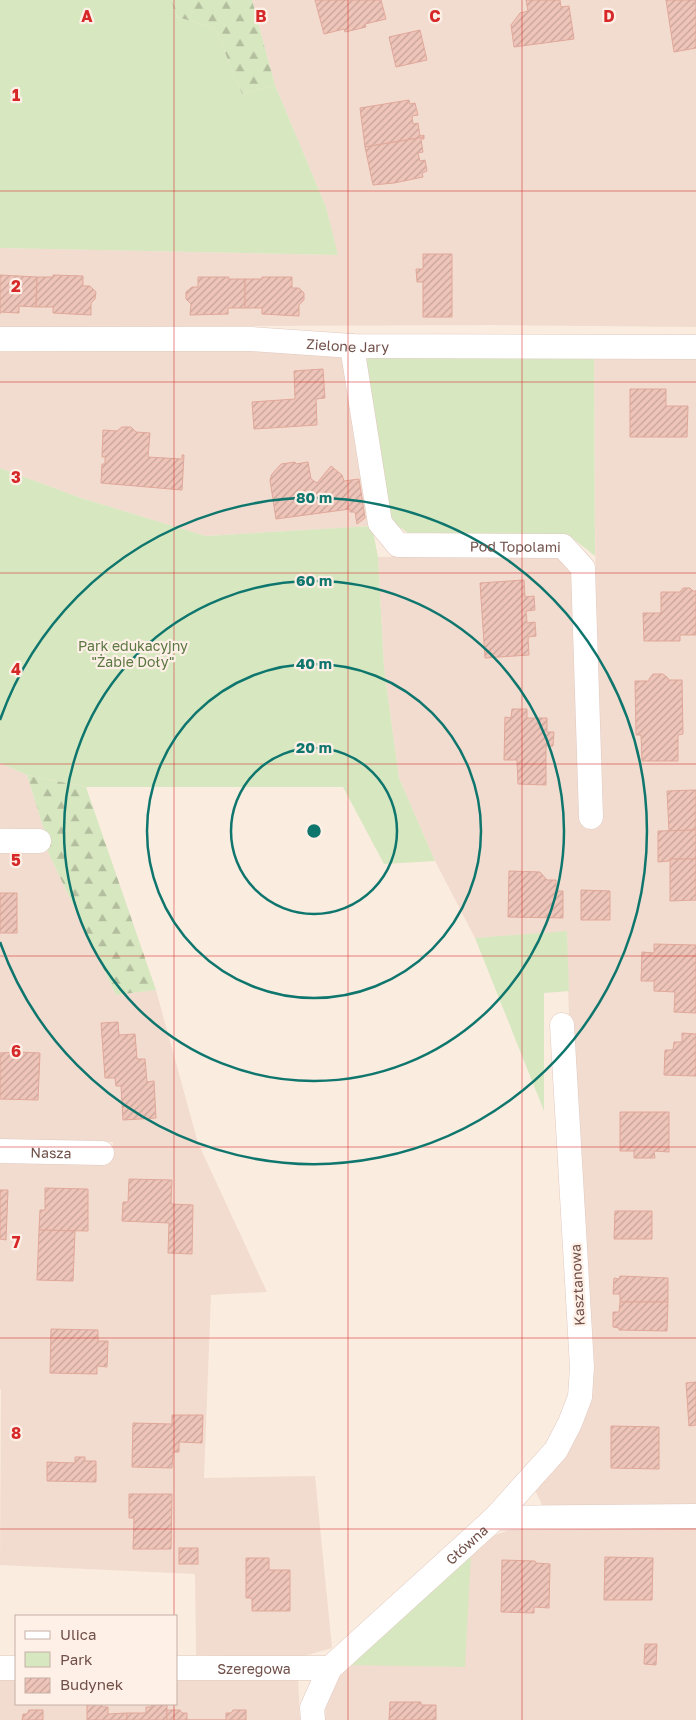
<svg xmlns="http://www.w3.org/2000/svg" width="696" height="1720" font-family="'Golos Text',sans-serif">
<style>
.residential{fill:#f2dccf}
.green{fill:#d7e7c0}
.forest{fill:url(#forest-firs)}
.building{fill:url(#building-hatch);stroke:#e1a89a}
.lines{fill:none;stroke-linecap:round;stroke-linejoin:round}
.minor-casing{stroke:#e1c9c0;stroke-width:25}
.minor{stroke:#fff;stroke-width:24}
.grid{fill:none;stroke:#d62828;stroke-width:1;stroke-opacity:0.55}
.ring{fill:none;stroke:#0f766e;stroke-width:2.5}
.labels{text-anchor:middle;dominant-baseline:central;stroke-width:4.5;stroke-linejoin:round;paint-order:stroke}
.street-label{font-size:14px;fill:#715049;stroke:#fef0e6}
.park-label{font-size:14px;fill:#5b7742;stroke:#fef0e6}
.grid-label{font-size:16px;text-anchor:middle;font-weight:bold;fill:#d62828;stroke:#fef0e6;stroke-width:4.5;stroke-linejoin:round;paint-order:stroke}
.centre{fill:#0f766e;stroke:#fef0e6;stroke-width:2.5}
.ring-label{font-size:15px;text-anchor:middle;font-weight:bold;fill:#0f766e;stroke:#fef0e6;stroke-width:4.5;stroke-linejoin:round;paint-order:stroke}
</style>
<defs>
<pattern id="forest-firs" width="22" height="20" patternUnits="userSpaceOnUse" patternTransform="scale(1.25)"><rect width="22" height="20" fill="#d7e7c0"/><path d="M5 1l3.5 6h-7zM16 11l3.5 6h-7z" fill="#b3be9e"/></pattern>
<pattern id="building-hatch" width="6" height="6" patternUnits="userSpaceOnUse" patternTransform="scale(1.25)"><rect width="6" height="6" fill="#efc5b9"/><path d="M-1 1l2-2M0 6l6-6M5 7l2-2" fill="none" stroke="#c6a298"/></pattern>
</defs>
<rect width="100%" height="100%" fill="#fbece0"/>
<g class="residential">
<path d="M252,0H696V327L494,325L0,327V248L337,255L326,207L275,85Z"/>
<path d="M333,349L344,360L372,526L206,536L81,498L0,468V352Z"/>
<path d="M594,351L696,353V1506L544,1509L535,1490L571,1436L569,1025L567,932L475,938L435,861L399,778L384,668L378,557L555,553L577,576L597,822Z"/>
<path d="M0,763L27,775L44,830L0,828Z"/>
<path d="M0,849L47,850L116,995L156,990L198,1143L267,1292L211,1295L204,1478L315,1476L332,1648L297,1658L196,1655L195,1574L0,1565L1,1389H0V1159L111,1162L113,1142L0,1140Z"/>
<path d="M696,1524V1720H325L326,1695L345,1665L487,1538L515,1528Z"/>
<path d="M0,1677H16V1704H176V1677H298L300,1720H0Z"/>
</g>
<g class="green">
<path d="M0,0H171L177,17L215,28L242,94L275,85L326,207L338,255L0,248Z"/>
<path d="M594,351L595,556L571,537L408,533L385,516L366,360L377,352Z"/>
<path d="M0,468L81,498L206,536L372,526L378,557L384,668L399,778L435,861L384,864L343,787H86L27,775L0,763Z"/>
<path d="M567,931L569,991L544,993V1111L475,938Z"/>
<path d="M471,1554L465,1667L345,1665Z"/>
</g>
<g class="forest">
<path d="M171,0H252L275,85L242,94L215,28L177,17Z"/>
<path d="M27,775L86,787L156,990L116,995L47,850L44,830Z"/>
</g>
<g class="building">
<path d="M315,0H381L386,19L365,24L366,27L345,32L344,29L324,34Z"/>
<path d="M526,0H560L561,7L569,6L574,39L514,47L511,25L520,13L528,11Z"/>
<path d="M666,0H696V48L674,52Z"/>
<path d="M420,30L427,60L396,67L389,37Z"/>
<path d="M409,100L410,104L415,103L418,115L412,116L413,124L418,123L420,136L424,135V137L365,147L360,108Z"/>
<path d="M424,137V139H421L423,152L418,153L420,161L425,160L427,171L422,173L423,177L394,183L373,185L365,147Z"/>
<path d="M423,254H452V317H423V282H417L416,269H423Z"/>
<path d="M0,275L37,277L36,307L19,306V313L0,312V314Z"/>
<path d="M53,275L83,276V286H90L96,292L95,299L91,303V315L53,313V307H36L37,277H53Z"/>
<path d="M198,277H229L228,279H245V308H228V314L190,315L191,304L186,299V292L192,287H198Z"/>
<path d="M262,277H292V288H299L304,293V300L299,305V316L262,314V308H245V279H262Z"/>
<path d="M323,369L325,398L316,399L317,425L254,429L252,402L295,399L294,371Z"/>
<path d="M630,389H666V406H688L687,437H630Z"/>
<path d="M122,427H131L136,432L150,433L148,457L182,459V455H184L182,490L101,483L102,464H105V457H102L103,430L117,431Z"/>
<path d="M295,462L296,464L308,462L311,479L317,483L331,466L342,475L344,481L359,479L365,518L357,524L355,512H350V509L276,519L270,480L272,474L281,464Z"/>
<path d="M524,580L525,597L534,596L535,610L526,611L527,623L535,622L536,636L528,637L529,655L485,658L480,583Z"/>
<path d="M683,588H690L693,591H696V635H680V641H644L643,613H661V592H680Z"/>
<path d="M653,674H663L668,678V680H682L683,734L678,735V761H642L641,735H636L635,681H649V679Z"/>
<path d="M512,709H527V718H547V732H554L553,746H546V785L518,784L517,760H504L505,717L511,718Z"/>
<path d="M696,790V830L669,831L667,791Z"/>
<path d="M696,830V859H670L669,861L658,862V831Z"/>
<path d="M670,859H696V900L670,901Z"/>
<path d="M509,871L540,872L547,880H556V891H563V918L508,917Z"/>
<path d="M581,890L610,891V920H581Z"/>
<rect x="0" y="893" width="17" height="40"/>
<path d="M654,944L696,945V1013L674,1012L675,992L654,991V981H641L642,952L654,953Z"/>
<path d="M118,1022L119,1035L135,1034L137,1059H145L147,1082L154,1081L156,1118L123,1120L121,1086H116L115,1078H105L101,1023Z"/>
<path d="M682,1033L696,1034V1076L664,1075L665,1050H673L674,1042H682Z"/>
<path d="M18,1052L40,1053L38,1100L0,1099V1053Z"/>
<path d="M620,1112H669V1152L654,1151L655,1158H634V1151H620Z"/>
<path d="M129,1179L172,1180L171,1204L193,1205L192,1254L168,1253L169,1223L122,1221L123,1202H128Z"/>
<path d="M45,1188L88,1189V1231L39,1230L40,1210H45Z"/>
<path d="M0,1190H8L6,1240L0,1239Z"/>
<path d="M615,1211H652V1239H614Z"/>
<path d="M39,1230L75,1231L73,1281L37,1280Z"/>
<path d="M620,1276L668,1278V1302H620V1294H613L614,1278L619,1279Z"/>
<path d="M620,1302H668L667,1331L619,1330V1328L613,1327V1312H619Z"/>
<path d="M51,1329L98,1330V1341H108L107,1367L97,1366V1374L50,1373Z"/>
<path d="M696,1382V1425L689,1426L686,1383Z"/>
<path d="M172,1415H203L202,1443L179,1442V1452H173L172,1468L132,1467L133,1423L172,1424Z"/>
<path d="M611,1426L659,1427V1469L611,1468Z"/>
<path d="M75,1457H85V1461H96V1482L47,1481V1462L75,1463Z"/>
<path d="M129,1494H172L171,1549H133L134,1518H129Z"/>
<rect x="179" y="1548" width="19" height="16"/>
<path d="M605,1557L653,1558L652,1600H604Z"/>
<path d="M246,1558H269V1570H290V1611H252V1598H246Z"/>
<path d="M502,1560L535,1561L536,1563L550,1564L549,1608L534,1607V1613L501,1612Z"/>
<path d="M645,1644H657L656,1665L644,1664Z"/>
<path d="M390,1702H421V1705H436V1720H389Z"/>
<path d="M87,1704H101L103,1707H108V1714L127,1713V1720H87Z"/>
<path d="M153,1704H167V1720H127V1713H146V1707H151Z"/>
<path d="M29,1710H43V1720H22L23,1714H27Z"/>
<path d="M167,1710H180L182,1713H187V1720H206H167Z"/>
<path d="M233,1710H246V1720H206H226V1713H231Z"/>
</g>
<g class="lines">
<g class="minor-casing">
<g id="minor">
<path id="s1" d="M0,339H251L352,346L696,347"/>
<path id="s2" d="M352,346L380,523L398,545L563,546L583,568L591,817"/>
<path d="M0,841H39"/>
<path id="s3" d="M0,1151L102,1153"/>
<path d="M495,1518L696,1516"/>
<path d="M0,1668H16"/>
<path id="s4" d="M176,1668H330"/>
<path id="s5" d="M313,1720L312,1708L330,1668L495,1518L556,1450L570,1423L580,1397L582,1367L562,1025"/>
</g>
</g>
<use href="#minor" class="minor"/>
</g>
<path class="grid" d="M174,0V1616M348,0V1720M522,0V1720M0,191H696M0,382H696M0,573H696M0,764H696M0,956H696M0,1147H696M0,1338H696M0,1529H696M174,1704V1720"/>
<g class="ring">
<circle cx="314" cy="831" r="83"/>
<circle cx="314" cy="831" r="167"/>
<circle cx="314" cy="831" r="250"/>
<path d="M0 720A333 333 0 1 1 0 942"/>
</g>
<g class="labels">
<g class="street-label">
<text stroke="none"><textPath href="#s1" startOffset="348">Zielone Jary</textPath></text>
<text stroke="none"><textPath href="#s2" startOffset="325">Pod Topolami</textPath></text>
<text stroke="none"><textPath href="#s3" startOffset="51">Nasza</textPath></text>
<text transform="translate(577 1285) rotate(-93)">Kasztanowa</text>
<text stroke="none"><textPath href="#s5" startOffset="240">Główna</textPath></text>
<text stroke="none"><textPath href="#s4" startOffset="78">Szeregowa</textPath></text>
</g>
<g class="park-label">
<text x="133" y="645">Park edukacyjny<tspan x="133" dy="16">"Żabie Doły"</tspan></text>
</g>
</g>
<g class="grid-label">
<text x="87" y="22">A</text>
<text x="261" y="22">B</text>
<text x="435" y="22">C</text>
<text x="609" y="22">D</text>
<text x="16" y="101">1</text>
<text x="16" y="292">2</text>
<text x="16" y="483">3</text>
<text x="16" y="675">4</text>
<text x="16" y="866">5</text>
<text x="16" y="1057">6</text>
<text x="16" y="1248">7</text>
<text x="16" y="1439">8</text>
</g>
<circle cx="314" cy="831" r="8" class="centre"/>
<g class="ring-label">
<text x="314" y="503">80 m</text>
<text x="314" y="586">60 m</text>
<text x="314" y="669">40 m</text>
<text x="314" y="753">20 m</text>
</g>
<rect x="15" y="1615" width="162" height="90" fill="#fef0e6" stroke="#c6b0a7"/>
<rect x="25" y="1631" width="25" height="8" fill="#ffffff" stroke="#c6b0a7"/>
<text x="60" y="1640" font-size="15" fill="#715049">Ulica</text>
<rect x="25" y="1652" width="25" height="15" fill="#d7e7c0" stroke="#c6b0a7"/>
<text x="60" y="1665" font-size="15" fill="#715049">Park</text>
<rect x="25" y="1678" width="25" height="15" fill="url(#building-hatch)" stroke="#c6b0a7"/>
<text x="60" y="1690" font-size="15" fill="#715049">Budynek</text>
</svg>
